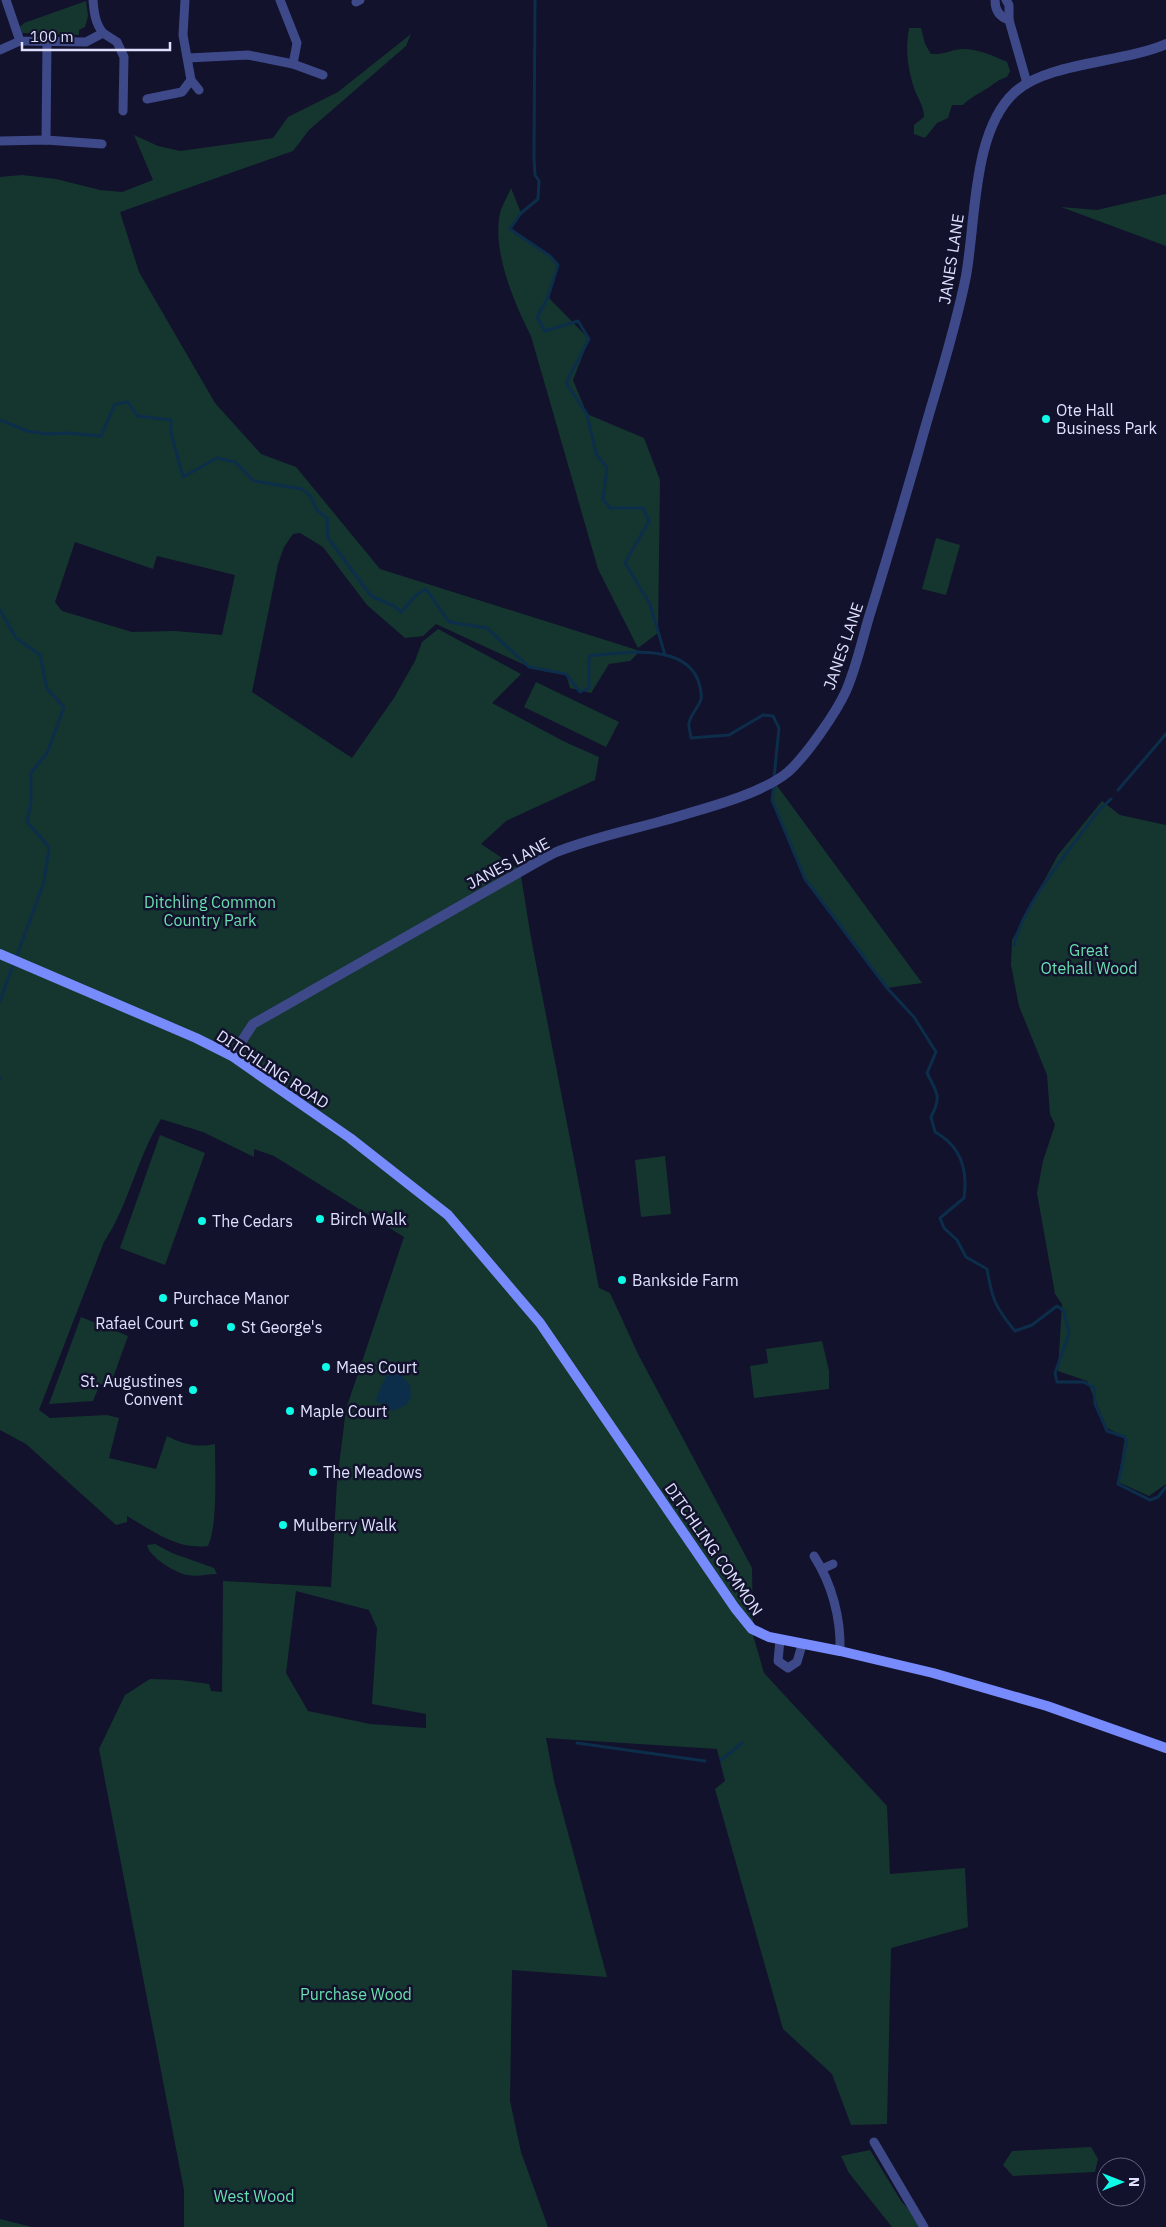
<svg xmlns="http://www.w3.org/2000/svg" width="1166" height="2227" font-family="'IBM Plex Sans',sans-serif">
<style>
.green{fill:#15362f;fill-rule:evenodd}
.water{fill:#0c2e4b}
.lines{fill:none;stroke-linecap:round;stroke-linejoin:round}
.stream{stroke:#0c2e4b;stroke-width:3}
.minor{stroke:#3e498a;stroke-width:9}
.tertiary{stroke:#3e498a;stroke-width:10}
.secondary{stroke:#778bfc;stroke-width:10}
.poi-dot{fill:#0efbe8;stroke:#12122c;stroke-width:2}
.labels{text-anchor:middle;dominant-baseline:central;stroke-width:5;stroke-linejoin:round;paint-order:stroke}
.street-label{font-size:16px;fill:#dee0fe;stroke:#12122c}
.poi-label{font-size:16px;fill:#dee0fe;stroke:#12122c;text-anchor:start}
.park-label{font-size:16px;fill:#69dfad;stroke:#12122c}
</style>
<rect width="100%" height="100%" fill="#12122c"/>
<g class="green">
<path d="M86,1L88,16L85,27L79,30V35L22,33L20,27L24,23Z"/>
<path d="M909,28H921L925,44L931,54C945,55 953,49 963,49C978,49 994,56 1007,62L1010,71L1007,77C995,81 995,84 986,89C977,95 971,97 963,105H952L948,118L937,123L925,138L914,134V125L924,117C924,107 919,100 915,91C908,70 905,51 909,28Z"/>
<path d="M411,34L406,46L309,130L293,151L120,212L139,272L215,403L261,454L296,467L380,569L640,651L630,661L609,664L591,693L570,688L566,674L529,667L436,624L423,636L405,638L367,605L323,547L300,533L293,534L284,547L278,564L252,692L352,758L394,698L415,661L422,642L438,629L521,674L492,703L565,742L599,757L595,780L506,821L481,844L520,870L531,938L599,1288L610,1293L638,1354L752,1568L753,1635L764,1673L887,1806L890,1874L965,1868L968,1927L891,1948L887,2124L851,2125L832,2074L783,2029L715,1789L725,1781L717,1749L546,1738L554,1781L607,1977L512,1970L510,2101L521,2152L548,2227H184V2190L99,1749L125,1695L150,1679L180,1680L209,1684L211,1691L222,1692L223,1581L331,1587L337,1482L346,1409L404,1237L274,1156L254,1149V1157L203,1132L161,1119C137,1158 129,1204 104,1242L39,1410L50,1418L107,1415L119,1418L109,1458L156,1469L167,1436C182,1444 197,1448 215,1444C215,1469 218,1525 208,1546C177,1550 153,1531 127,1516V1522L116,1525L26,1444L0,1430V177L22,175L56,179L100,190L122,192L153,180L134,135L158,146L180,151L273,138L288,117L338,92ZM75,542L153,569L157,556L235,575L222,635L175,631L132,632L62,611L55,602ZM296,1591L369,1610L377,1628L372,1704L426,1714V1728L370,1724L308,1711L286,1673Z"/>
<path d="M511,188L521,213L510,229L550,256L558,265L548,297L589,339L573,380L587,414L644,438L660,480L658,633L638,648L598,569L531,336C514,303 492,251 500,213C502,205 508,196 511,188Z"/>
<path d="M1166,194V246L1061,207L1097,210Z"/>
<path d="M936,538L960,545L946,595L922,589Z"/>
<path d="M536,682L619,722L606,747L524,707Z"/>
<path d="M772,779L922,983L887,988L805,879L772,800Z"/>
<path d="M1102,801L1120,815L1166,825V1484L1149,1496L1118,1482L1125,1437L1107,1428L1087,1381L1058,1371L1062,1304L1055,1294L1037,1193L1043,1161L1055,1125L1050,1114L1047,1075L1019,1006L1011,965L1012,940L1058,855Z"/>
<path d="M160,1135L205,1153L165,1265L120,1248Z"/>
<path d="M665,1156L671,1214L641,1217L635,1160Z"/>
<path d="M81,1317L128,1336L110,1386L100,1384L93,1401L49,1404Z"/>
<path d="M822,1341L829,1371V1389L754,1398L750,1366L768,1363L766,1349Z"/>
<path d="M155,1544L172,1553L214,1568L217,1574C208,1574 197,1577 188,1575C177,1574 149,1557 147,1545Z"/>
<path d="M1091,2147L1098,2159L1095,2172L1013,2176L1003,2165L1012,2151Z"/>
<path d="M870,2150L901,2201L924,2227H892L849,2173L841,2156Z"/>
<path d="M0,2219L32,2227H0Z"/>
</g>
<path class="water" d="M397,1370L410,1385L411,1397L406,1405L393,1411L376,1401L379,1391L388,1372Z"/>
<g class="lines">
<g class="stream">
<path d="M535,0L534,158L535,175L539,181L538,199L521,213L510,229L550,256L558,265L548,297L537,317L545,331L578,321L589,339L566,383L587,414L596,454L607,468L603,499L610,508H643L649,521L625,563L650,604L665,655"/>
<path d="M0,420L27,431L46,434L68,433L101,436L115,404L128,402L137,416L171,420V433L183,477L217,458L235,462L254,481L302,489L311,497L316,509L327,518L328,538L371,596L394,606L401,612C412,601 412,596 426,589L449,622L487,628L529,667L566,674L580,692L589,688V656C620,653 683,642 698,680C700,686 702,693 701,699C699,707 690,715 689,723C688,727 691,734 691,738L729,735L763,715L773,716L779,728L774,778"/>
<path d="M0,610L16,638L40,655L47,689L64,707L47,753L31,773V802L27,822L49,847L44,882L17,955"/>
<path d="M774,784L772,800L805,879L887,988L914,1017L936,1052L927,1073C937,1093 942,1096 931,1117L935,1132C961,1146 968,1170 964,1198L940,1218L944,1228L957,1240L966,1257L987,1269C992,1299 995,1307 1015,1331L1032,1325L1057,1306L1064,1311L1069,1334L1055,1373L1057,1382H1084L1094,1388L1095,1404L1107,1431L1125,1437L1127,1442L1118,1484L1150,1500L1158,1497L1166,1487"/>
<path d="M1118,790L1166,734"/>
<path d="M1014,945C1024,901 1072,848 1098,811L1111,799"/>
<path d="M0,1001L13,965"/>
<path d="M0,1078V1079"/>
<path d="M577,1743L705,1761"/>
<path d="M721,1760L742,1743"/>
</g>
<g class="minor">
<path d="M6,0L20,41L86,42L103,33C95,23 94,12 93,0"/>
<path d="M185,0L183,35L191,80L199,90"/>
<path d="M280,0L297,43L293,64"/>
<path d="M995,0C995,10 999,17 1009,20"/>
<path d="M1006,0L1009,5V20L1027,83"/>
<path d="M356,2L360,0"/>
<path d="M103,33L117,42L124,57L123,111"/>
<path d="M0,50L20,41"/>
<path d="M188,58L248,55L293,64L323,75"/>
<path d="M147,99L182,92L191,80"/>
<path d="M46,140L47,41"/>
<path d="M0,141L46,140L102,144"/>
<path d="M814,1556C832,1584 841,1618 840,1651"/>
<path d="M822,1569L833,1564"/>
<path d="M780,1640L778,1661L788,1668L797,1662L802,1645"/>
<path d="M874,2142L924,2227"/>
</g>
<path class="tertiary" d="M232,1056L253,1024L518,873C530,866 542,859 554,853C588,839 626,831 662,821C698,810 759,796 788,772C806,756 836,713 846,691C856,668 862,641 869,617C886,563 902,508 918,453C934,394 954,337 966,276C976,221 972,131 1015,92C1048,62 1123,63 1166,44"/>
<path class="secondary" d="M0,954L196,1038L232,1056L350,1138L448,1215L540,1323L735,1608L752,1629L769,1637L840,1651L933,1673L1047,1706L1166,1748"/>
</g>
<g class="poi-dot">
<circle cx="1046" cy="419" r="5"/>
<circle cx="320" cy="1219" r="5"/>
<circle cx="202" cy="1221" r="5"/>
<circle cx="622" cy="1280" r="5"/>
<circle cx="163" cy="1298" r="5"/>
<circle cx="194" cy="1323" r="5"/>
<circle cx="231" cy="1327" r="5"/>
<circle cx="326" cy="1367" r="5"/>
<circle cx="193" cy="1390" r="5"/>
<circle cx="290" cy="1411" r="5"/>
<circle cx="313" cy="1472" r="5"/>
<circle cx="283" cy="1525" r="5"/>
</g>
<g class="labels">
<g class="street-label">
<text transform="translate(951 259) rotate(-81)">JANES LANE</text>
<text transform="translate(843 646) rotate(-71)">JANES LANE</text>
<text transform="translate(508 863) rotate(-28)">JANES LANE</text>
<text transform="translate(273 1069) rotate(33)">DITCHLING ROAD</text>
<text transform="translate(714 1549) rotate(55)">DITCHLING COMMON</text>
</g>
<g class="poi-label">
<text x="1056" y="410">Ote Hall<tspan x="1056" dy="18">Business Park</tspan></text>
<text x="330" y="1219">Birch Walk</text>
<text x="212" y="1221">The Cedars</text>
<text x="632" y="1280">Bankside Farm</text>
<text x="173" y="1298">Purchace Manor</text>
<text x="184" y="1323" text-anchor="end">Rafael Court</text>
<text x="241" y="1327">St George's</text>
<text x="336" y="1367">Maes Court</text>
<text x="183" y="1381" text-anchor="end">St. Augustines<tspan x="183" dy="18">Convent</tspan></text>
<text x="300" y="1411">Maple Court</text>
<text x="323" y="1472">The Meadows</text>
<text x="293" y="1525">Mulberry Walk</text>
</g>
<g class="park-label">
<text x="210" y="902">Ditchling Common<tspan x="210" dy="18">Country Park</tspan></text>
<text x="1089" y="950">Great<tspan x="1089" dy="18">Otehall Wood</tspan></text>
<text x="356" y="1994">Purchase Wood</text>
<text x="254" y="2196">West Wood</text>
</g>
</g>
<g transform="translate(1121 2182) rotate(90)"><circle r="24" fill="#12122c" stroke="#646480"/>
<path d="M0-4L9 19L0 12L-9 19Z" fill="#0efbe8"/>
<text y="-8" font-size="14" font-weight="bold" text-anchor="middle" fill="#dee0fe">N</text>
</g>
<path d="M22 42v8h148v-8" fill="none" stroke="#dee0fe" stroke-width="2.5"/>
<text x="30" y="42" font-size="15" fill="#dee0fe" stroke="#12122c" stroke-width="4" paint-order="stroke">100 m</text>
</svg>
